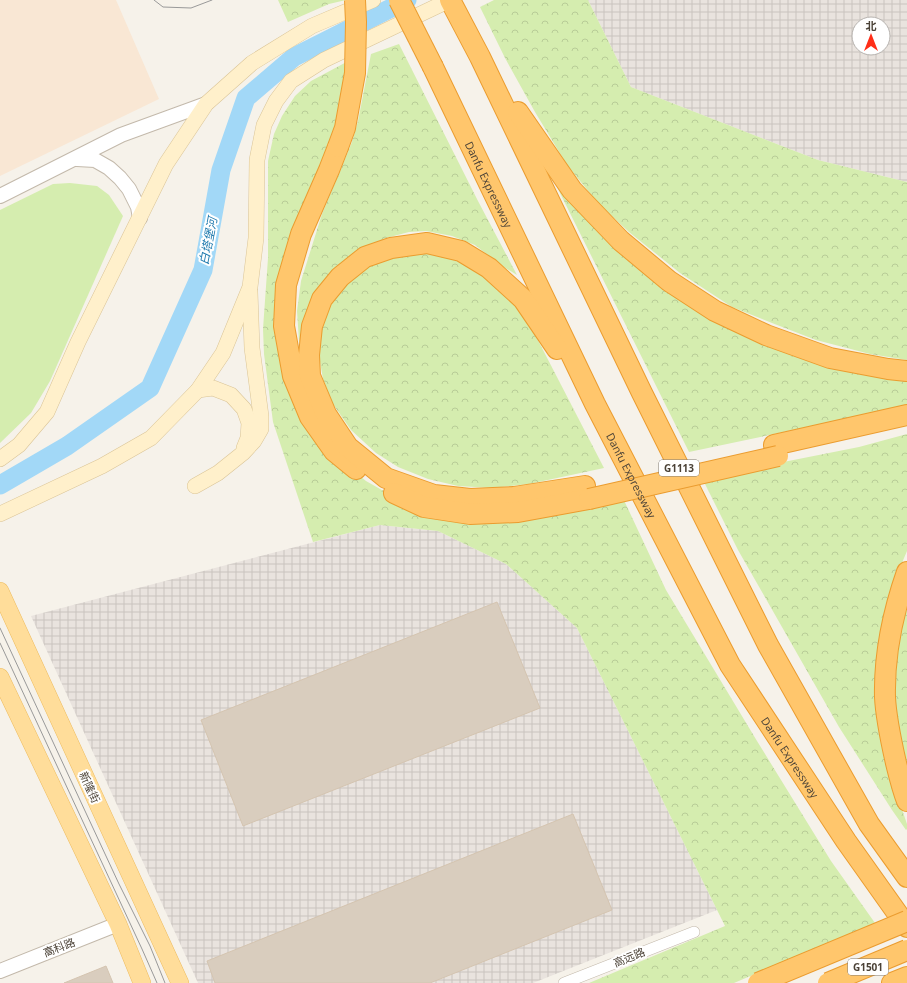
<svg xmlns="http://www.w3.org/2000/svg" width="907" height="983" font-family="'Open Sans','Noto Sans SC',sans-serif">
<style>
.commercial{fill:#f9e7d4}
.industrial{fill:url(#industrial-grid);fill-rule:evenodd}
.forest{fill:url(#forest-crowns)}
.green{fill:#d5edaf}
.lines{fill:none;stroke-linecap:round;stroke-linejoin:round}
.river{stroke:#a2d8f7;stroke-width:19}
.building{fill:#d9cdbe;stroke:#d4c4b0}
.minor-casing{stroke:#c3b9ab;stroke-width:12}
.tertiary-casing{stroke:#c3b9ab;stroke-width:16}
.secondary-casing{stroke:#dac496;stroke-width:16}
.primary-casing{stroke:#eebc5f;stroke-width:18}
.motorway-casing{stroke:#eb9c2f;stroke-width:22}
.minor{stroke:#fff;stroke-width:11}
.tertiary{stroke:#fff;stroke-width:14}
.secondary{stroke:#fff0cb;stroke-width:15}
.primary{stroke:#ffdd9a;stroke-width:17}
.motorway{stroke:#ffc66c;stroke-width:20}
.tram{stroke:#999;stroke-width:1}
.motorway-bridge-casing{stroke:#eb9c2f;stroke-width:22;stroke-linecap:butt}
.motorway-bridge{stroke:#ffc66c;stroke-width:20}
.labels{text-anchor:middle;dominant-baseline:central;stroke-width:4;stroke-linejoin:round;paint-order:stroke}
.shield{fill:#fff;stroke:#817b73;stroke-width:1}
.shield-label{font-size:10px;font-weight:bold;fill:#4b4237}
.street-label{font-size:11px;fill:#4b4237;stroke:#fff}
.water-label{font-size:12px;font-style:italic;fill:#237caf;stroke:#fff}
</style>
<defs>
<pattern id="industrial-grid" width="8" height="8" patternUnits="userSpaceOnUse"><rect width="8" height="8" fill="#e9e3de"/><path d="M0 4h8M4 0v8" fill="none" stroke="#c9c4bf"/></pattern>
<pattern id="forest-crowns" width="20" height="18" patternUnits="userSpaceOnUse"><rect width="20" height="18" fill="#d5edaf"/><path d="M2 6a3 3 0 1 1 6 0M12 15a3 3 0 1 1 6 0" fill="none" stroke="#b8cc97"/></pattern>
</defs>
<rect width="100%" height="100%" fill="#f6f2ea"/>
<path class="commercial" d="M0,0H116L159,99L0,176Z"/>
<g class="industrial">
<path d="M588,0H907V182L818,160L631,87ZM859,24H883V48H859Z"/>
<path d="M380,525L438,531L506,564L577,628L717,910L533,983H198L31,616Z"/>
</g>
<g class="forest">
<path d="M278,0H346L329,4L288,22Z"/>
<path d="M494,0H588L631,87L818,160L907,182V360L870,354L816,340L772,323L732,307L680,273L629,232L598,203L567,165L535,112L505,58L480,7Z"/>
<path d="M399,44L478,201L517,275L502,266L475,245L452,236L426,231L409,232L386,238L367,247L347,260L304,356L299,341L297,311L301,281L322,214L352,142L358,121L371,54Z"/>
<path d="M354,58L344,108L279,316L344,463L366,481L389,494L622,496L666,590L757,741L831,861L875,923L734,983H589L725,926L577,628L506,564L438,531L380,525L313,542L273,422L264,354L263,329L268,258V161L274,134L282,116L295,96L311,81Z"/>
<path d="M553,179L679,295L907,376V406L689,452Z"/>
<path d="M434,249L485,270L527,319L604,468L529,484L492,488L458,486L428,479L398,467L376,453L351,430L333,404L323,379L319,356L321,333L328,310L339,290L371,261Z"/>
<path d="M907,434V551L896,577L890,774L907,824V829L906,830L892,810L839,727L738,550L702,478L859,447Z"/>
<path d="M907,592V779L893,706L896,636Z"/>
</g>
<path class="green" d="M70,183L97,186L109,195L123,216L50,381L31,413L0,443V210L53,184Z"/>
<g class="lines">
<path class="river" d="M0,485L67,446L150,388L203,270L221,170L246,98L294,57L407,0"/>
</g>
<g class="building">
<path d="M497,602L540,708L243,826L201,720Z"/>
<path d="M573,814L612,910L430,983H215L207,961Z"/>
<path d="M106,966L113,983H64Z"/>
</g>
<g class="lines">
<g class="minor-casing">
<path id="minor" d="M564,983L694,932"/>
</g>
<g class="tertiary-casing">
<g id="tertiary">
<path d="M77,159L95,160L109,168L120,178L129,189L138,207L140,218"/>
<path d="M0,196L121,135L206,104"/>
<path d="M0,971L118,924"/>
</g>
</g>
<g class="secondary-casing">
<g id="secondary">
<path d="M198,390L213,388L231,395L244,409L249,423L248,438L244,448"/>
<path d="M0,459L19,445L47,412L78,342L166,164L206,104L252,63L312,26L373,0"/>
<path d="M195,486L218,473L243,453L254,441L261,429V416L252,348L250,292"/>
<path d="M0,514L102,466L151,438L198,390L223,353L250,287L256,238L257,160L264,125L276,101L291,81L324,60L450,0"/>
</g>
</g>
<g class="primary-casing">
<g id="primary">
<path d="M0,591L180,983"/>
<path d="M0,677L118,924L142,983"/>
</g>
</g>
<g class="motorway-casing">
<g id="motorway">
<path d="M450,0L480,57L642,393L768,645L869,824L907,877"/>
<path id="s1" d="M433,67L595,404L730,665L846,841L907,927"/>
<path d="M518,112L572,190L621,241L669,281L715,311L766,335L830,358L888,369L907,371"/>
<path d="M338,147L329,170L301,234L286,285L284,326L293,376L310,417L334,451L356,469"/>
<path d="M557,349L523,299L489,268L461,251L427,243L391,248L365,257L340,277L322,299L312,326L309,355L310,376L326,414L348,447L386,478L434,495L470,499L514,497L585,486"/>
<path d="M774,445L907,415"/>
<path d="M394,493L424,507L470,514L518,512L589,499"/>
<path d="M907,572C893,612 884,654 885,697C886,719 891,741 896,763C899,775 902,788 907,801"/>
<path d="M892,983L907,977"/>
</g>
</g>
<use href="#minor" class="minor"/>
<use href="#tertiary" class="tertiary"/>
<use href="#secondary" class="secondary"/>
<use href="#primary" class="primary"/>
<use href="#motorway" class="motorway"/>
<g class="tram">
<path d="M154,0L163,7L191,8L212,0"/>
<path d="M0,628L119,884L150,946L165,983"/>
<path d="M0,643L142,949L157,983"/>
</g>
<g class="motorway-bridge-casing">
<g id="motorway-bridge">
<path d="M399,0L433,67"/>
<path d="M338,147L345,128L355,73L356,22L355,0"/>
<path d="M589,499L778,456"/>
<path d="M758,983L907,921"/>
<path d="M828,983L907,950"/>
</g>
</g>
<use href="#motorway-bridge" class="motorway-bridge"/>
</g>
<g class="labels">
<g class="shield">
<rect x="659" y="460" width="40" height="16" rx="3"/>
<rect x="848" y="959" width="40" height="16" rx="3"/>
</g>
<g class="shield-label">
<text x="679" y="468">G1113</text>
<text x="868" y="967">G1501</text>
</g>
<g class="street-label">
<text stroke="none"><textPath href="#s1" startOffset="130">Danfu Expressway</textPath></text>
<text stroke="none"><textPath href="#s1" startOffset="454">Danfu Expressway</textPath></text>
<text stroke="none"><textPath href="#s1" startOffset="778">Danfu Expressway</textPath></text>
<text transform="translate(90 787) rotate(65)">新隆街</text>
<text transform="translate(59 947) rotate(-21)">高科路</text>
<text transform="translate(629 957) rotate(-22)">高远路</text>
</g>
<g class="water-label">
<text transform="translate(208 241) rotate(-79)">白塔堡河</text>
</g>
</g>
<g transform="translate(871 36)"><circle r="19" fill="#ffffff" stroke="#b7b3af"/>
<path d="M0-3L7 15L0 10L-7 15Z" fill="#ff2e18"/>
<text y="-6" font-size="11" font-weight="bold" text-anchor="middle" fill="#4b4237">北</text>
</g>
</svg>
